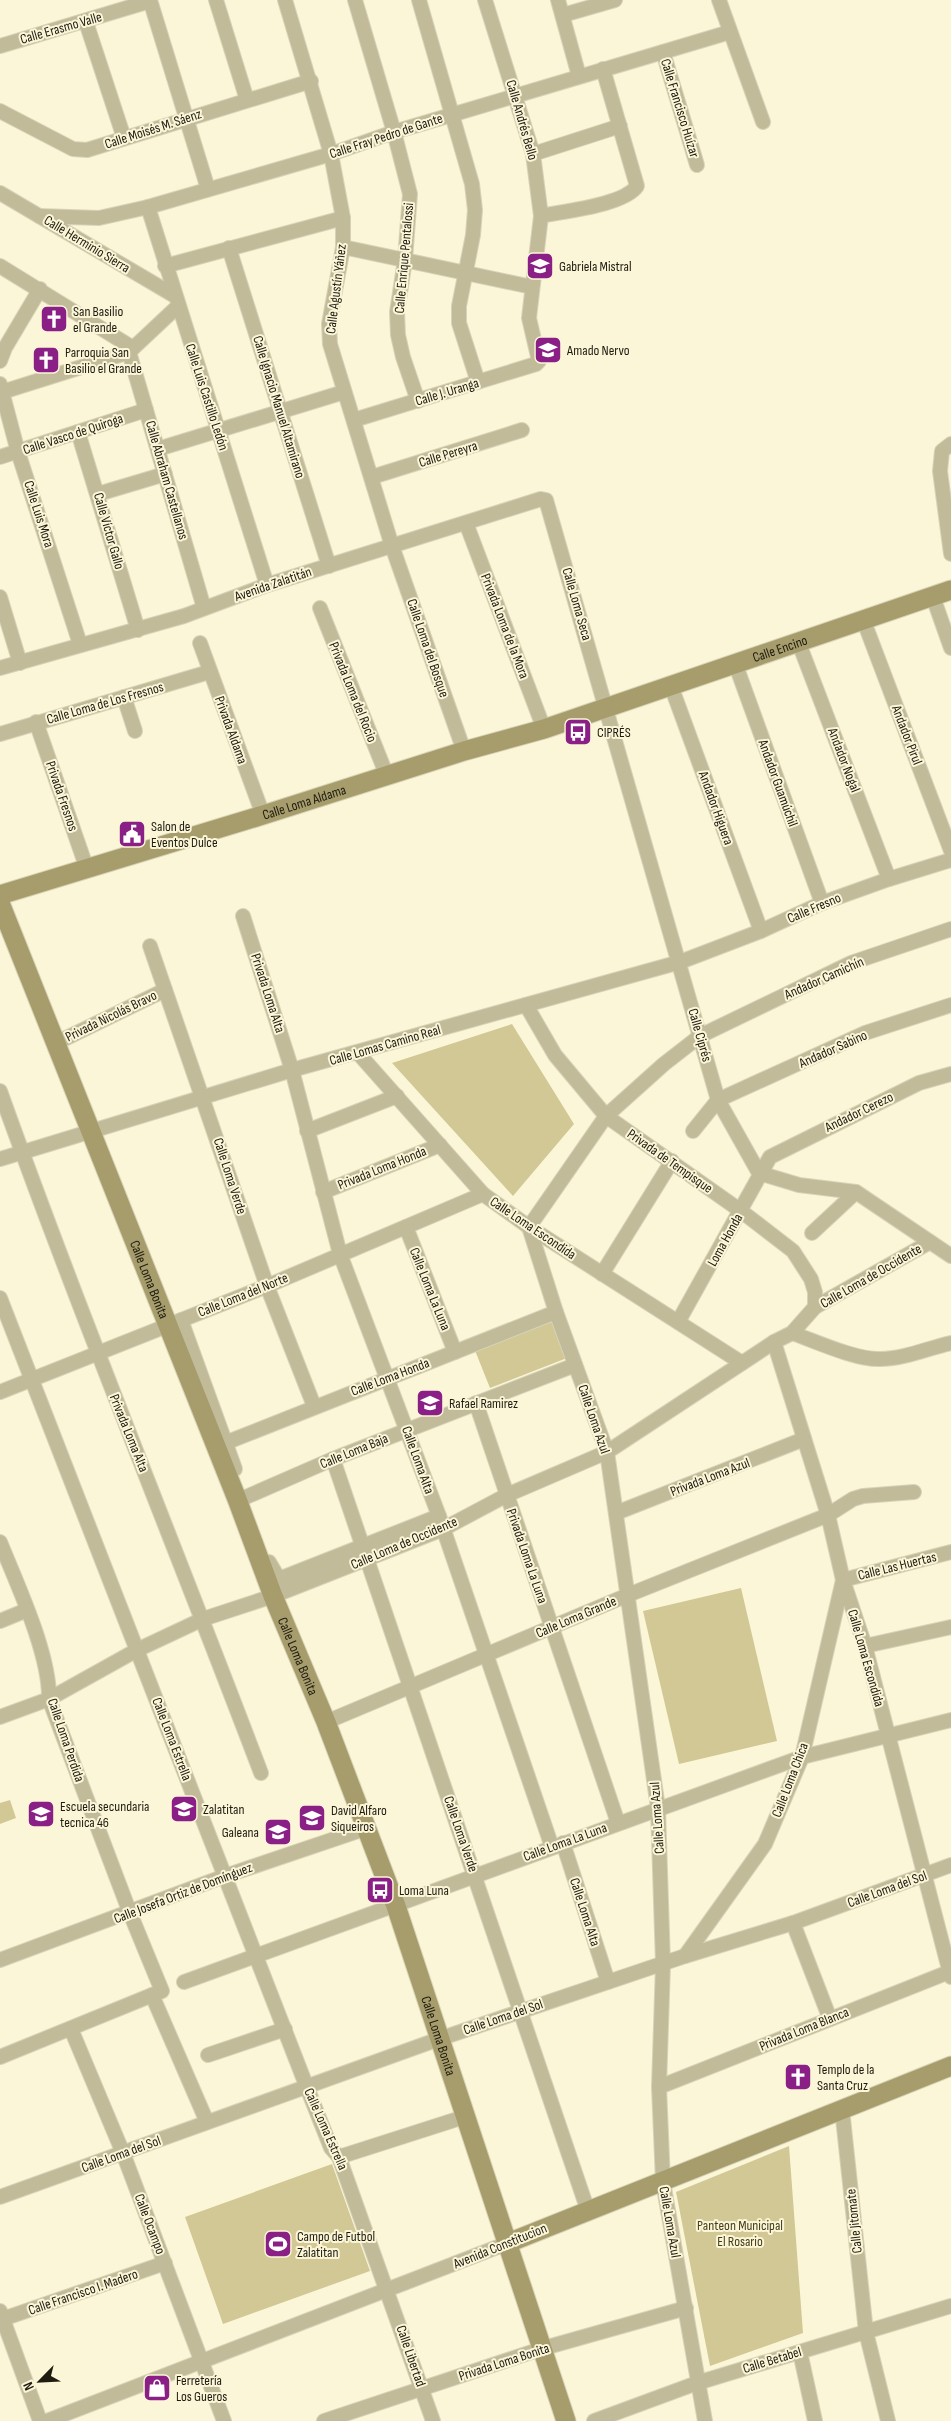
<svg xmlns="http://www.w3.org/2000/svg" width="951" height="2421" font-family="'Sofia Sans Condensed',sans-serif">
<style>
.green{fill:#d2c896}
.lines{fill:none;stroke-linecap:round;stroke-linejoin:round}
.street-casing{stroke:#d8d3b8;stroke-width:16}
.secondary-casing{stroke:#d8d3b8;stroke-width:21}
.street{stroke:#c1bb9a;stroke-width:14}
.secondary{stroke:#a79d6c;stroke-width:19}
.labels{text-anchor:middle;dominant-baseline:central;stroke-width:4;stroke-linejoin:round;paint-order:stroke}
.street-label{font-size:14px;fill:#1e1b10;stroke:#fcf6d8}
.poi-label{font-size:14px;fill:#1e1b10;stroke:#fcf6d8;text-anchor:start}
.park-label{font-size:14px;fill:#423c19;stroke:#fcf6d8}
</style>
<rect width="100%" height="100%" fill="#fcf6d8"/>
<g class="green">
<path d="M512,1024L574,1124L513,1196L392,1063Z"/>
<path d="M552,1316L567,1358L490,1388L474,1348Z"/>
<path d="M741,1588L777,1741L679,1764L643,1611Z"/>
<path d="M10,1800L16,1818L0,1824V1803Z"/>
<path d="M789,2146L803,2333L710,2366L676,2192Z"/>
<path d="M332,2164L370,2271L223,2324L185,2217Z"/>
</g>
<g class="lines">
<g class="street-casing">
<g id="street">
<path d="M150,0L208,189"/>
<path d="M216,0L247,100"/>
<path d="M285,0L331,154L343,218V247L329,324L330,344L392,546L464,751"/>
<path d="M355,0L394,132L410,194L405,260L397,312L398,335L403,357L418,401"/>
<path d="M419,0L472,184L475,210L473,235L459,306V323L478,382"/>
<path d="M558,0L579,76"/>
<path d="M719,0L763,122"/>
<path d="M563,15L615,0"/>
<path d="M86,22L124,138"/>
<path d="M0,46L150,1"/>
<path d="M663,52L697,165"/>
<path d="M0,111L73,149L87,150L311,81"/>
<path d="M533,154L620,126"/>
<path d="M0,193L175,296"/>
<path d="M148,207L267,585"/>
<path d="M39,216L99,218L148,207L331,154L394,132L730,32"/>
<path d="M541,216C565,211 624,205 637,186L603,69"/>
<path d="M343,247L532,287"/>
<path d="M229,248L329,566"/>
<path d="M0,266L133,348"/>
<path d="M165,266L343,218"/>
<path d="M129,352L204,608"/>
<path d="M0,361L5,348L40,289"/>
<path d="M0,384L18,452L80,644"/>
<path d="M2,392L129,352L178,306"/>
<path d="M354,420L536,364L539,361L529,318L541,216L533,154L485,0"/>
<path d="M78,432L138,630"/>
<path d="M951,444L942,451L940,471L951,554"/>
<path d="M158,449L344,392"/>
<path d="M0,457L146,410"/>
<path d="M372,477L522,430"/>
<path d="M98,494L165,474"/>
<path d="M466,523L544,729"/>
<path d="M0,597L20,663"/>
<path d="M933,597L951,648"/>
<path d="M320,608L387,776"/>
<path d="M863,619L951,851"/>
<path d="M798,641L889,879"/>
<path d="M200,643L263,815"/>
<path d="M735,663L822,903"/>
<path d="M0,668L184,616L267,585L541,499L546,500L718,1100L759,1173L799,1185L856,1192L951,1256"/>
<path d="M671,686L761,931"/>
<path d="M124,697L135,731"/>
<path d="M36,722L87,869"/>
<path d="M0,734L209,672"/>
<path d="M243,916L292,1070L340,1254L439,1516L552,1847"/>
<path d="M150,946L267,1286L314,1406"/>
<path d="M526,1005L555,1055L606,1116L741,1211L793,1251L811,1279L815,1292V1307"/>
<path d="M56,1043L165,990"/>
<path d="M358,1053L483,1194L529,1227L742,1363"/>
<path d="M0,1091C82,1320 175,1546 261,1773"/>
<path d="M307,1131L397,1096"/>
<path d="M693,1131L718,1100L865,1033L951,1005"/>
<path d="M0,1159L292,1070L680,962L761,931L822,903L889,879L951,860"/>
<path d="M323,1192L440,1145"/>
<path d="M406,1227L455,1352"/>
<path d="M812,1233L856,1192"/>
<path d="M602,1274L672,1161"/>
<path d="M0,1298L306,2085L331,2148L339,2157L433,2421"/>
<path d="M181,1320L235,1469"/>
<path d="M678,1322L770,1157L919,1083L951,1074"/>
<path d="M792,1333C815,1341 856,1360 880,1359C904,1359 928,1348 951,1343"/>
<path d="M774,1342L828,1515L843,1580L865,1646L951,1977"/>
<path d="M0,1392L267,1286L483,1194"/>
<path d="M476,1403L618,1823"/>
<path d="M225,1443L556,1312"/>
<path d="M333,1459L588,2211"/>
<path d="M246,1497L333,1459L575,1365"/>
<path d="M616,1513L804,1439"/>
<path d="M0,1542C17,1584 50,1654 49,1699L130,1913L162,1991L0,2057"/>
<path d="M269,1562L279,1579L439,1516"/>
<path d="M0,1621L27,1610"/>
<path d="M865,1646L951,1627"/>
<path d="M0,1717L49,1699L137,1650L203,1619L273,1596L443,1529L507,1495L607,1452L774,1342L792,1333L815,1307L930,1242"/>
<path d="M326,1722L628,1595L828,1515L853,1499L863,1496L914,1492"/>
<path d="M563,1843L608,1982"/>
<path d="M793,1923L830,2019"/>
<path d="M685,1956L765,1844L802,1757L843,1580L951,1552"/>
<path d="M0,1960L225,1876L367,1828"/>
<path d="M184,1982L802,1757L951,1720"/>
<path d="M152,1995L207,2122"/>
<path d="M71,2029L123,2153L224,2421"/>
<path d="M208,2055L285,2029"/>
<path d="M659,2087L949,1972"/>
<path d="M842,2109L866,2332L888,2421"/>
<path d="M339,2157L467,2116"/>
<path d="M0,2197L439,2039L685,1956L793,1923L951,1865"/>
<path d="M0,2311L40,2421"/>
<path d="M0,2320L165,2263"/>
<path d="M800,2352L815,2421"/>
<path d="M47,2421L508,2243"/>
<path d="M324,2421L544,2348L686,2308"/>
<path d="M594,2421L697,2383L951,2306"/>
<path d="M705,2421L663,2182L659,2087L663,1964L658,1808L607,1452L556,1312L529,1227L606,1116L664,1064L700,1036L851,963L951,929"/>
</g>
</g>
<g class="secondary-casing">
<g id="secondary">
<path id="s1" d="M0,895L263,815L464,751L544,729L951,590"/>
<path id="s2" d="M0,903L237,1499L273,1596L326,1722L396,1906L566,2421"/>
<path d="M508,2243L951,2066"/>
</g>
</g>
<use href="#street" class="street"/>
<use href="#secondary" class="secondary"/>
</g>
<defs>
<g id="school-square" transform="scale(1.4375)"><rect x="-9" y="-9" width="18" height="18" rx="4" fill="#8a2085" stroke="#fcf6d8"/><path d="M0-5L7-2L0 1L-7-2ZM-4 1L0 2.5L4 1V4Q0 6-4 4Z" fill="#fff"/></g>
<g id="church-square" transform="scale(1.4375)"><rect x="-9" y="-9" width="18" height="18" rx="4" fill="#8a2085" stroke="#fcf6d8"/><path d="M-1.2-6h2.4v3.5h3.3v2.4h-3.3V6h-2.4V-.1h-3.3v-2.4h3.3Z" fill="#fff"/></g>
<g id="bus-square" transform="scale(1.4375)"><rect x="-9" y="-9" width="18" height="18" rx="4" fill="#8a2085" stroke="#fcf6d8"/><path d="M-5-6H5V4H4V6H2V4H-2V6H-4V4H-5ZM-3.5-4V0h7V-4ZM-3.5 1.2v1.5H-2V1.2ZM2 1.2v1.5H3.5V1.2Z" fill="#fff"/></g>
<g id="civic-square" transform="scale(1.4375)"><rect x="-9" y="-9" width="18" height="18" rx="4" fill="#8a2085" stroke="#fcf6d8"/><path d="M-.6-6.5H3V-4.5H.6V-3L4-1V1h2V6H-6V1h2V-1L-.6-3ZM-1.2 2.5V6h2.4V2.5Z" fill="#fff"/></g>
<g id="stadium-square" transform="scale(1.4375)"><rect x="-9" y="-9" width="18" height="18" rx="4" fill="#8a2085" stroke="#fcf6d8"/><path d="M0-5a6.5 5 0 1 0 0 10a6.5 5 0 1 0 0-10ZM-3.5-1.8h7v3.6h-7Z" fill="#fff"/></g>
<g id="shop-square" transform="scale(1.4375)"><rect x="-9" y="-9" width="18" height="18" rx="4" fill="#8a2085" stroke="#fcf6d8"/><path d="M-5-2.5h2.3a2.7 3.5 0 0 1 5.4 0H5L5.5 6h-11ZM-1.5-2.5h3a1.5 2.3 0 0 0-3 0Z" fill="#fff"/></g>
</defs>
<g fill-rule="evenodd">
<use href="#school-square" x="540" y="266"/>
<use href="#church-square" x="54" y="319"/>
<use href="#school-square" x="548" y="350"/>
<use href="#church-square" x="46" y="360"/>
<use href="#bus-square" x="578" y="732"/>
<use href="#civic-square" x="132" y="834"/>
<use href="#school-square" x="430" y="1403"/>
<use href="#school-square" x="184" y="1809"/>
<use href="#school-square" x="41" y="1814"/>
<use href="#school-square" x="312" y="1818"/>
<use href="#school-square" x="278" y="1832"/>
<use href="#bus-square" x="380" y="1890"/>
<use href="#church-square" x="798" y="2077"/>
<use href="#stadium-square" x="278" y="2244"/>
<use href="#shop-square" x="157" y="2388"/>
</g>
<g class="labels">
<g class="street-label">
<text transform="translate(61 28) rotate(-16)">Calle Erasmo Valle</text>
<text transform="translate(680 108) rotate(73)">Calle Francisco Huízar</text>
<text transform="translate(522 120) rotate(74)">Calle Andrés Bello</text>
<text transform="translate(153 129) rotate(-18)">Calle Moisés M. Sáenz</text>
<text transform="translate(386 136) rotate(-18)">Calle Fray Pedro de Gante</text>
<text transform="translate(87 244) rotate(31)">Calle Herminio Sierra</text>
<text transform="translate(404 258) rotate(-85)">Calle Enrique Pentalossi</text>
<text transform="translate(336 289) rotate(-83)">Calle Agustín Yáñez</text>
<text transform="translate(447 392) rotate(-17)">Calle J. Uranga</text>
<text transform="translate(207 397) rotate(72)">Calle Luis Castillo Ledón</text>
<text transform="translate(279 407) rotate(73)">Calle Ignacio Manuel Altamirano</text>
<text transform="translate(73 434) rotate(-18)">Calle Vasco de Quiroga</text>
<text transform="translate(448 454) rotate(-17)">Calle Pereyra</text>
<text transform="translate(167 480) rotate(74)">Calle Abraham Castellanos</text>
<text transform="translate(39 514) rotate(72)">Calle Luis Mora</text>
<text transform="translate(109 531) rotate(74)">Calle Víctor Gallo</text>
<text transform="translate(273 584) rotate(-19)">Avenida Zalatitán</text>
<text transform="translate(577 604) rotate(74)">Calle Loma Seca</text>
<text transform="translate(505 626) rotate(69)">Privada Loma de la Mora</text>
<text transform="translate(428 648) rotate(71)">Calle Loma del Bosque</text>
<text stroke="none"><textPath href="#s1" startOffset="818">Calle Encino</textPath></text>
<text transform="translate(353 692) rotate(68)">Privada Loma del Rocio</text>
<text transform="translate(105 703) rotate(-16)">Calle Loma de Los Fresnos</text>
<text transform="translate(231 730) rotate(70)">Privada Aldama</text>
<text transform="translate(907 735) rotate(69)">Andador Pirul</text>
<text transform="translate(844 760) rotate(69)">Andador Nogal</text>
<text transform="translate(778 783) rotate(70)">Andador Guamúchil</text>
<text transform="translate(62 796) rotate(71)">Privada Fresnos</text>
<text stroke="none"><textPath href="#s1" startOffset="318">Calle Loma Aldama</textPath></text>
<text transform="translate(716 808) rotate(70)">Andador Higuera</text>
<text transform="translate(814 908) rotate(-23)">Calle Fresno</text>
<text transform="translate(824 978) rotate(-24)">Andador Camichín</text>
<text transform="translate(268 993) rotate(72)">Privada Loma Alta</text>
<text transform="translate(111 1016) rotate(-26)">Privada Nicolás Bravo</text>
<text transform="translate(700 1035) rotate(74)">Calle Ciprés</text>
<text transform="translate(385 1045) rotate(-16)">Calle Lomas Camino Real</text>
<text transform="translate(833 1049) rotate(-24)">Andador Sabino</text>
<text transform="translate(859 1112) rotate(-26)">Andador Cerezo</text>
<text transform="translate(670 1161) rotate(35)">Privada de Tempisque</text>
<text transform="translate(382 1168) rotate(-22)">Privada Loma Honda</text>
<text transform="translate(230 1176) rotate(72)">Calle Loma Verde</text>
<text transform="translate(533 1228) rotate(34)">Calle Loma Escondida</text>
<text transform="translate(725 1240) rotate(-61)">Loma Honda</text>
<text transform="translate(871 1276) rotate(-30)">Calle Loma de Occidente</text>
<text stroke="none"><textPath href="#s2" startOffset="405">Calle Loma Bonita</textPath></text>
<text transform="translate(430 1289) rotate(68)">Calle Loma La Luna</text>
<text transform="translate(243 1295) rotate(-22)">Calle Loma del Norte</text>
<text transform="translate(390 1377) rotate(-21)">Calle Loma Honda</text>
<text transform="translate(594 1419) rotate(71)">Calle Loma Azul</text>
<text transform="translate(129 1433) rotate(68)">Privada Loma Alta</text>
<text transform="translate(354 1451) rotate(-22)">Calle Loma Baja</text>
<text transform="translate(418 1460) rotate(70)">Calle Loma Alta</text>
<text transform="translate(710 1477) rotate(-21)">Privada Loma Azul</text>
<text transform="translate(404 1543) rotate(-23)">Calle Loma de Occidente</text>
<text transform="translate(527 1556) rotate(71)">Privada Loma La Luna</text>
<text transform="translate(897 1566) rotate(-14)">Calle Las Huertas</text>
<text transform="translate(576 1617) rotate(-23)">Calle Loma Grande</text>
<text stroke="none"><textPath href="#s2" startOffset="810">Calle Loma Bonita</textPath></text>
<text transform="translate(866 1658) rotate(74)">Calle Loma Escondida</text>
<text transform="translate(172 1739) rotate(69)">Calle Loma Estrella</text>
<text transform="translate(66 1740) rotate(71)">Calle Loma Perdida</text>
<text transform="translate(790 1780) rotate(-69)">Calle Loma Chica</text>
<text transform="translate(657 1818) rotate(-94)">Calle Loma Azul</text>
<text transform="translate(461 1834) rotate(71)">Calle Loma Verde</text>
<text transform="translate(565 1842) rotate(-20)">Calle Loma La Luna</text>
<text transform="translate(887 1889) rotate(-20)">Calle Loma del Sol</text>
<text transform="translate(183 1893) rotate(-21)">Calle Josefa Ortiz de Domínguez</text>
<text transform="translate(585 1912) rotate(72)">Calle Loma Alta</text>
<text transform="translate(503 2017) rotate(-19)">Calle Loma del Sol</text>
<text transform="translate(804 2029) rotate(-22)">Privada Loma Blanca</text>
<text stroke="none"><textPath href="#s2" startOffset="1215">Calle Loma Bonita</textPath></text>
<text transform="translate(326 2129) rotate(66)">Calle Loma Estrella</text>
<text transform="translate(121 2154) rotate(-20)">Calle Loma del Sol</text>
<text transform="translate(854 2221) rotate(-96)">Calle Jitomate</text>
<text transform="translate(670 2222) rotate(80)">Calle Loma Azul</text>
<text transform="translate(150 2224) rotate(69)">Calle Ocampo</text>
<text transform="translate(500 2246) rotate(-22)">Avenida Constitucion</text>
<text transform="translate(83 2292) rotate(-19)">Calle Francisco I. Madero</text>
<text transform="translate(411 2356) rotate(71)">Calle Libertad</text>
<text transform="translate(772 2360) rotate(-17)">Calle Betabel</text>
<text transform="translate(504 2362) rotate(-18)">Privada Loma Bonita</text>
</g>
<g class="poi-label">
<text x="559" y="266">Gabriela Mistral</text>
<text x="73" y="311">San Basilio<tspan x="73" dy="16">el Grande</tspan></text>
<text x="567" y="350">Amado Nervo</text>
<text x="65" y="352">Parroquia San<tspan x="65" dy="16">Basilio el Grande</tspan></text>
<text x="597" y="732">CIPRÉS</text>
<text x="151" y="826">Salon de<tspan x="151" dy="16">Eventos Dulce</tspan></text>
<text x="449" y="1403">Rafael Ramirez</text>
<text x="60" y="1806">Escuela secundaria<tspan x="60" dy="16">tecnica 46</tspan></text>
<text x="203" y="1809">Zalatitan</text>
<text x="331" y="1810">David Alfaro<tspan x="331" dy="16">Siqueiros</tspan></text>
<text x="259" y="1832" text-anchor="end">Galeana</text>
<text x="399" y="1890">Loma Luna</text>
<text x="817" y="2069">Templo de la<tspan x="817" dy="16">Santa Cruz</tspan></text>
<text x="297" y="2236">Campo de Futbol<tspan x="297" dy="16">Zalatitan</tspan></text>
<text x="176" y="2380">Ferretería<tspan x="176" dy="16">Los Gueros</tspan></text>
</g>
<g class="park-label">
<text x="740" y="2225">Panteon Municipal<tspan x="740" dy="16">El Rosario</tspan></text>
</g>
</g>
<g transform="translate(40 2381) rotate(246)" stroke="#fcf6d8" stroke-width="4" paint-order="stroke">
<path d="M0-4L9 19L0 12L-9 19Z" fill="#1e1b10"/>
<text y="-8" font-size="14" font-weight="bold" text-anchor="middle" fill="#1e1b10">N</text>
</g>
</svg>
